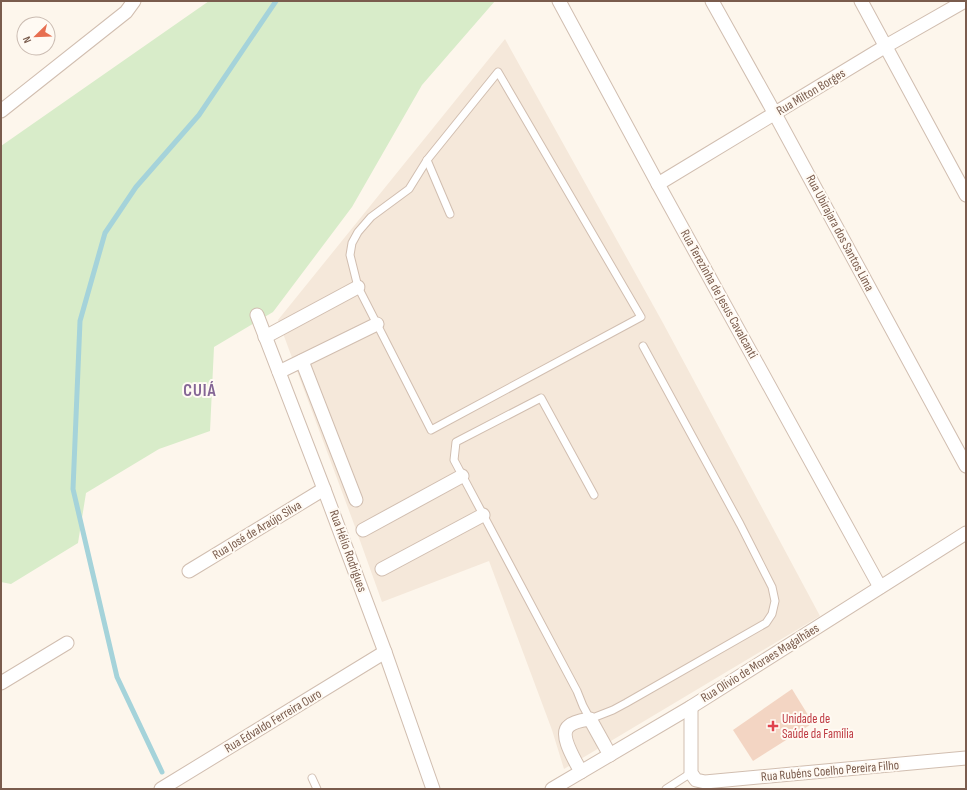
<svg xmlns="http://www.w3.org/2000/svg" width="967" height="790" font-family="'Sofia Sans Condensed',sans-serif">
<style>
.residential{fill:#f5e8da}
.green{fill:#d8ecc9}
.lines{fill:none;stroke-linecap:round;stroke-linejoin:round}
.stream{stroke:#a5d3da;stroke-width:5}
.building{fill:#f3d5c3}
.service-casing{stroke:#d1beb0;stroke-width:9}
.minor-casing{stroke:#d1beb0;stroke-width:15}
.service{stroke:#fff;stroke-width:7}
.minor{stroke:#fff;stroke-width:13}
.health-dot{fill:#e0444e;stroke:#fffaf3;stroke-width:1.5}
.labels{text-anchor:middle;dominant-baseline:central;stroke-width:4;stroke-linejoin:round;paint-order:stroke}
.street-label{font-size:13px;fill:#7a5c4d;stroke:#fffaf3}
.health-label{font-size:13px;fill:#be3a42;stroke:#fffaf3;text-anchor:start}
.district-label{font-size:17px;font-weight:bold;letter-spacing:1px;fill:#846695;stroke:#fffaf3}
</style>
<rect width="100%" height="100%" fill="#fdf6ec"/>
<path class="residential" d="M505,39L663,323L820,616L564,769L552,730L489,561L382,602L354,524L278,320Z"/>
<path class="green" d="M209,1H495L422,85L352,207L273,312L214,347L210,431L159,449L86,493L78,543L11,584L1,582V146Z"/>
<g class="lines">
<path class="stream" d="M162,772L117,677L73,489L80,321L105,233L136,187L199,115L276,1"/>
</g>
<path class="building" d="M792,689L813,723L753,761L733,730Z"/>
<g class="lines">
<g class="service-casing">
<g id="service">
<path d="M498,72L641,317L431,430L358,287L350,255L352,243L358,232L371,217L409,189L427,160Z"/>
<path d="M427,160L450,214"/>
<path d="M594,495L541,398L456,442L454,460L577,691L583,706L590,719L613,710L626,703L766,623L772,614L775,601L772,587L740,524L643,346"/>
<path d="M312,778L317,789"/>
<path d="M666,789L691,773"/>
</g>
</g>
<g class="minor-casing">
<g id="minor">
<path d="M559,1L658,184L880,587"/>
<path d="M712,1L775,114L966,466"/>
<path d="M861,1L966,195"/>
<path d="M1,111L126,12L134,1"/>
<path d="M658,184L886,46L965,1"/>
<path d="M257,315L324,489L385,652L433,789"/>
<path d="M265,337L358,287"/>
<path d="M302,361L356,500"/>
<path d="M279,372L377,324"/>
<path d="M363,530L462,476"/>
<path d="M382,569L483,515"/>
<path d="M189,571L324,489"/>
<path d="M1,683L67,643"/>
<path d="M691,707V773L696,780L705,782L966,758"/>
<path d="M581,772C576,762 558,734 569,726C574,721 584,720 590,719L610,755"/>
<path d="M161,789L385,652"/>
<path d="M552,789L691,707L966,533"/>
</g>
</g>
<use href="#service" class="service"/>
<use href="#minor" class="minor"/>
</g>
<path class="health-dot" d="M771 720h4v4h4v4h-4v4h-4v-4h-4v-4h4z"/>
<g class="labels">
<g class="street-label">
<text transform="translate(811 92) rotate(-31)">Rua Milton Borges</text>
<text transform="translate(840 233) rotate(62)">Rua Ubirajara dos Santos Lima</text>
<text transform="translate(719 294) rotate(61)">Rua Terezinha de Jesus Cavalcanti</text>
<text transform="translate(257 530) rotate(-31)">Rua José de Araújo Silva</text>
<text transform="translate(348 551) rotate(70)">Rua Hélio Rodrigues</text>
<text transform="translate(760 663) rotate(-32)">Rua Olívio de Moraes Magalhães</text>
<text transform="translate(273 721) rotate(-31)">Rua Edvaldo Ferreira Ouro</text>
<text transform="translate(830 771) rotate(-5)">Rua Rubéns Coelho Pereira Filho</text>
</g>
<g class="health-label">
<text x="782" y="719">Unidade de<tspan x="782" dy="15">Saúde da Família</tspan></text>
</g>
<g class="district-label">
<text x="200" y="391">CUIÁ</text>
</g>
</g>
<rect width="967" height="790" fill="none" stroke="#7a5c4d" stroke-width="4"/>
<g transform="translate(36 36) rotate(247)"><circle r="19" fill="#fffaf3" stroke="#cabbb1"/>
<path d="M0-3L7 15L0 10L-7 15Z" fill="#e76f51"/>
<text y="-6" font-size="11" font-weight="bold" text-anchor="middle" fill="#7a5c4d">N</text>
</g>
</svg>
